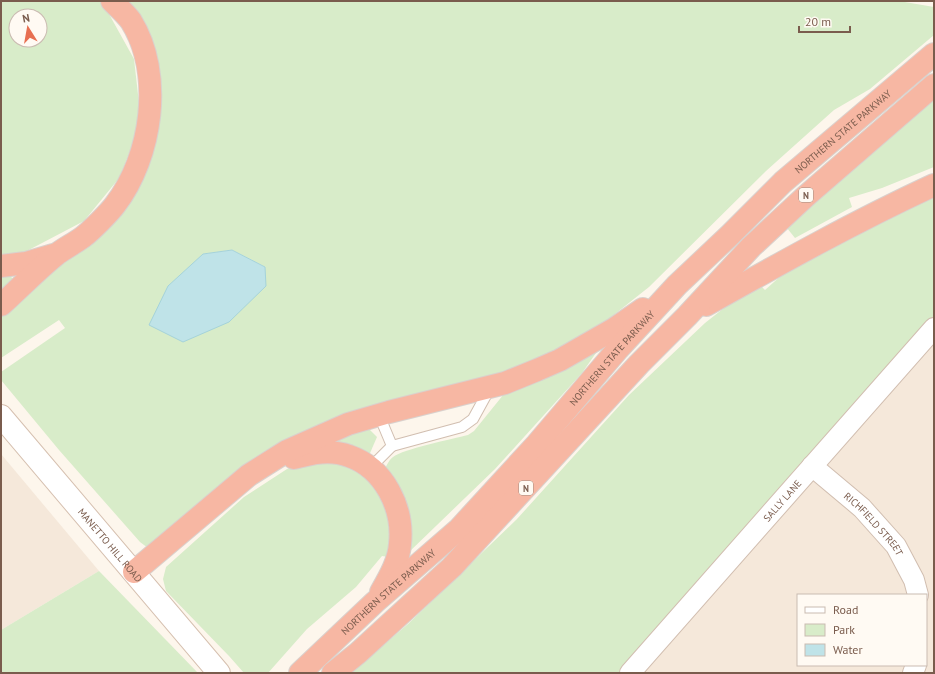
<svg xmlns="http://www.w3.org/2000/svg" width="935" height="674" font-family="'PT Sans',sans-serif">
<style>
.residential{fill:#f5e8da;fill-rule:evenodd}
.green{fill:#d8ecc9;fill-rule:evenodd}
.water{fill:#bfe3e8;stroke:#a5d3da}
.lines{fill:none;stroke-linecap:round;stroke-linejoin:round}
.lane-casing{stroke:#d1beb0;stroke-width:12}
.street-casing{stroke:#d1beb0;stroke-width:22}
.secondary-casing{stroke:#d6c0b0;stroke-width:24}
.highway-casing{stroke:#dad1cd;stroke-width:24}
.lane{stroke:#fff;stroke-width:10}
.street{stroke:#fff;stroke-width:20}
.secondary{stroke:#fff;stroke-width:22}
.highway{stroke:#f7b7a3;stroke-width:22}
.labels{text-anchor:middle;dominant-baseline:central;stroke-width:3;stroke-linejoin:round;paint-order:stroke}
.shield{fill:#fffaf3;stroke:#a28b7f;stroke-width:1}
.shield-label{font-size:9px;font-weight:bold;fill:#7a5c4d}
.street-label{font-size:10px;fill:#7a5c4d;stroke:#fffaf3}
</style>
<rect width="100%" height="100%" fill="#fdf6ec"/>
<g class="residential">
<path d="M934,333V673H636ZM798,595H926V665H798Z"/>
<path d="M1,454L99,571L1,630Z"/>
</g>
<g class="green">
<path d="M1,1H99L104,5L134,59L141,121L120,177L84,221L23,253L1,255ZM16,16H40V40H16Z"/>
<path d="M129,1H899L934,7V35L870,89L834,110L766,171L649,287L601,325L545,358L500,376L374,407L148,548L140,542L59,450L1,380V372L65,328L59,320L1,358V316L120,214L152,43ZM232,250L265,267L203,254Z"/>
<path d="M934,98V167L882,188L849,198L852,207L795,238L787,228L855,165Z"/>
<path d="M934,190V333L636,673H351L408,624L517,519L629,395L705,323L757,282L765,290L810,250Z"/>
<path d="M1,276H11L14,283L1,294Z"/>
<path d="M605,340L582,373L495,469L407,554L383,473C386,467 388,461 393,457C403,449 453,439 468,435L474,431L508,389Z"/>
<path d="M365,425L377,437L367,460L326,444Z"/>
<path d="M323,458L359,466L392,514L388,557L382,556L356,587L307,629L268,673H244L229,656L166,591L163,579L166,567L244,497L287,469Z"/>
<path d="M99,571L198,673H1V630Z"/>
</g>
<path class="water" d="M232,250L265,267L266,286L229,322L183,342L149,325L168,286L203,254Z"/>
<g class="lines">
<g class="lane-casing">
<g id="lane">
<path d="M379,415L392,446L462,427L473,419L490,388"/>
<path d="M370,468L392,446"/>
</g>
</g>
<g class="street-casing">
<g id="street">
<path id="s1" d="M812,466L862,508L896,546L914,580L918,595"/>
<path id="s2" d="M630,673L934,328"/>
<path d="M913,673L916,665"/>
</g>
</g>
<g class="secondary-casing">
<g id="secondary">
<path id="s3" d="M1,416L219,673"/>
</g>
</g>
<g class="highway-casing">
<g id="highway">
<path d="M1,266L26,263L53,255"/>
<path d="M1,305C20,288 38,269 57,254C65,248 75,243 83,237C91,231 109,213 115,205C152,157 164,74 131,21C126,14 118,7 112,1"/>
<path d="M706,305C781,263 856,221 934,185"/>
<path d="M294,458C312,453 331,449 349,456C384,468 404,508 400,544C399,561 389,578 381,592"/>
<path d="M134,572L249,475L287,451L348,424L389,412L505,383L537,370L560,360L614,329L643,309"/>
<path id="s4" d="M300,673L375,602L459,529L537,444L618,349L677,285L730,235L783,182L934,54"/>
<path d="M333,673L358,653L452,567L639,364L687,316L751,247L806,196L934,85"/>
</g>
</g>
<use href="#lane" class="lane"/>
<use href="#street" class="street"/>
<use href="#secondary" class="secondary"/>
<use href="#highway" class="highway"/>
</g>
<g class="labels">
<g class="shield">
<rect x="799" y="188" width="14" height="14" rx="3"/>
<rect x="519" y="481" width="14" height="14" rx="3"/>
</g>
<g class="shield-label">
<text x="806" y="195">N</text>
<text x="526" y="488">N</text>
</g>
<g class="street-label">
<text stroke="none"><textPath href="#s4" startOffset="768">NORTHERN STATE PARKWAY</textPath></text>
<text stroke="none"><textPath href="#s4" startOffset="444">NORTHERN STATE PARKWAY</textPath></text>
<text stroke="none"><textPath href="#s2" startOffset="230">SALLY LANE</textPath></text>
<text stroke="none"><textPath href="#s1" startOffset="85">RICHFIELD STREET</textPath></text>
<text stroke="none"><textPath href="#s3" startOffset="169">MANETTO HILL ROAD</textPath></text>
<text stroke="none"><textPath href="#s4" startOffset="120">NORTHERN STATE PARKWAY</textPath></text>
</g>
</g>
<rect width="935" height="674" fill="none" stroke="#7a5c4d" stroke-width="4"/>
<rect x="797" y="594" width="130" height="72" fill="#fffaf3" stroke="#cabbb1"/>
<rect x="805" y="607" width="20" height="6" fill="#ffffff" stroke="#cabbb1"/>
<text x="833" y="614" font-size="12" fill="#7a5c4d">Road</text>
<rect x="805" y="624" width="20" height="12" fill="#d8ecc9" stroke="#cabbb1"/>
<text x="833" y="634" font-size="12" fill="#7a5c4d">Park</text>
<rect x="805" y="644" width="20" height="12" fill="#bfe3e8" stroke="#cabbb1"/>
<text x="833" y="654" font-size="12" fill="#7a5c4d">Water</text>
<g transform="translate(28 28) rotate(349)"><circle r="19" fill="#fffaf3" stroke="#cabbb1"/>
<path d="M0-3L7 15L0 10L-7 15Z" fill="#e76f51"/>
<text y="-6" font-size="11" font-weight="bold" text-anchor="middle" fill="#7a5c4d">N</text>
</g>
<path d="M799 26v6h51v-6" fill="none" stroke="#7a5c4d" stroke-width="2"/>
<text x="805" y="26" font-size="12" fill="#7a5c4d" stroke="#fffaf3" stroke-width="3" paint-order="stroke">20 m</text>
</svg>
